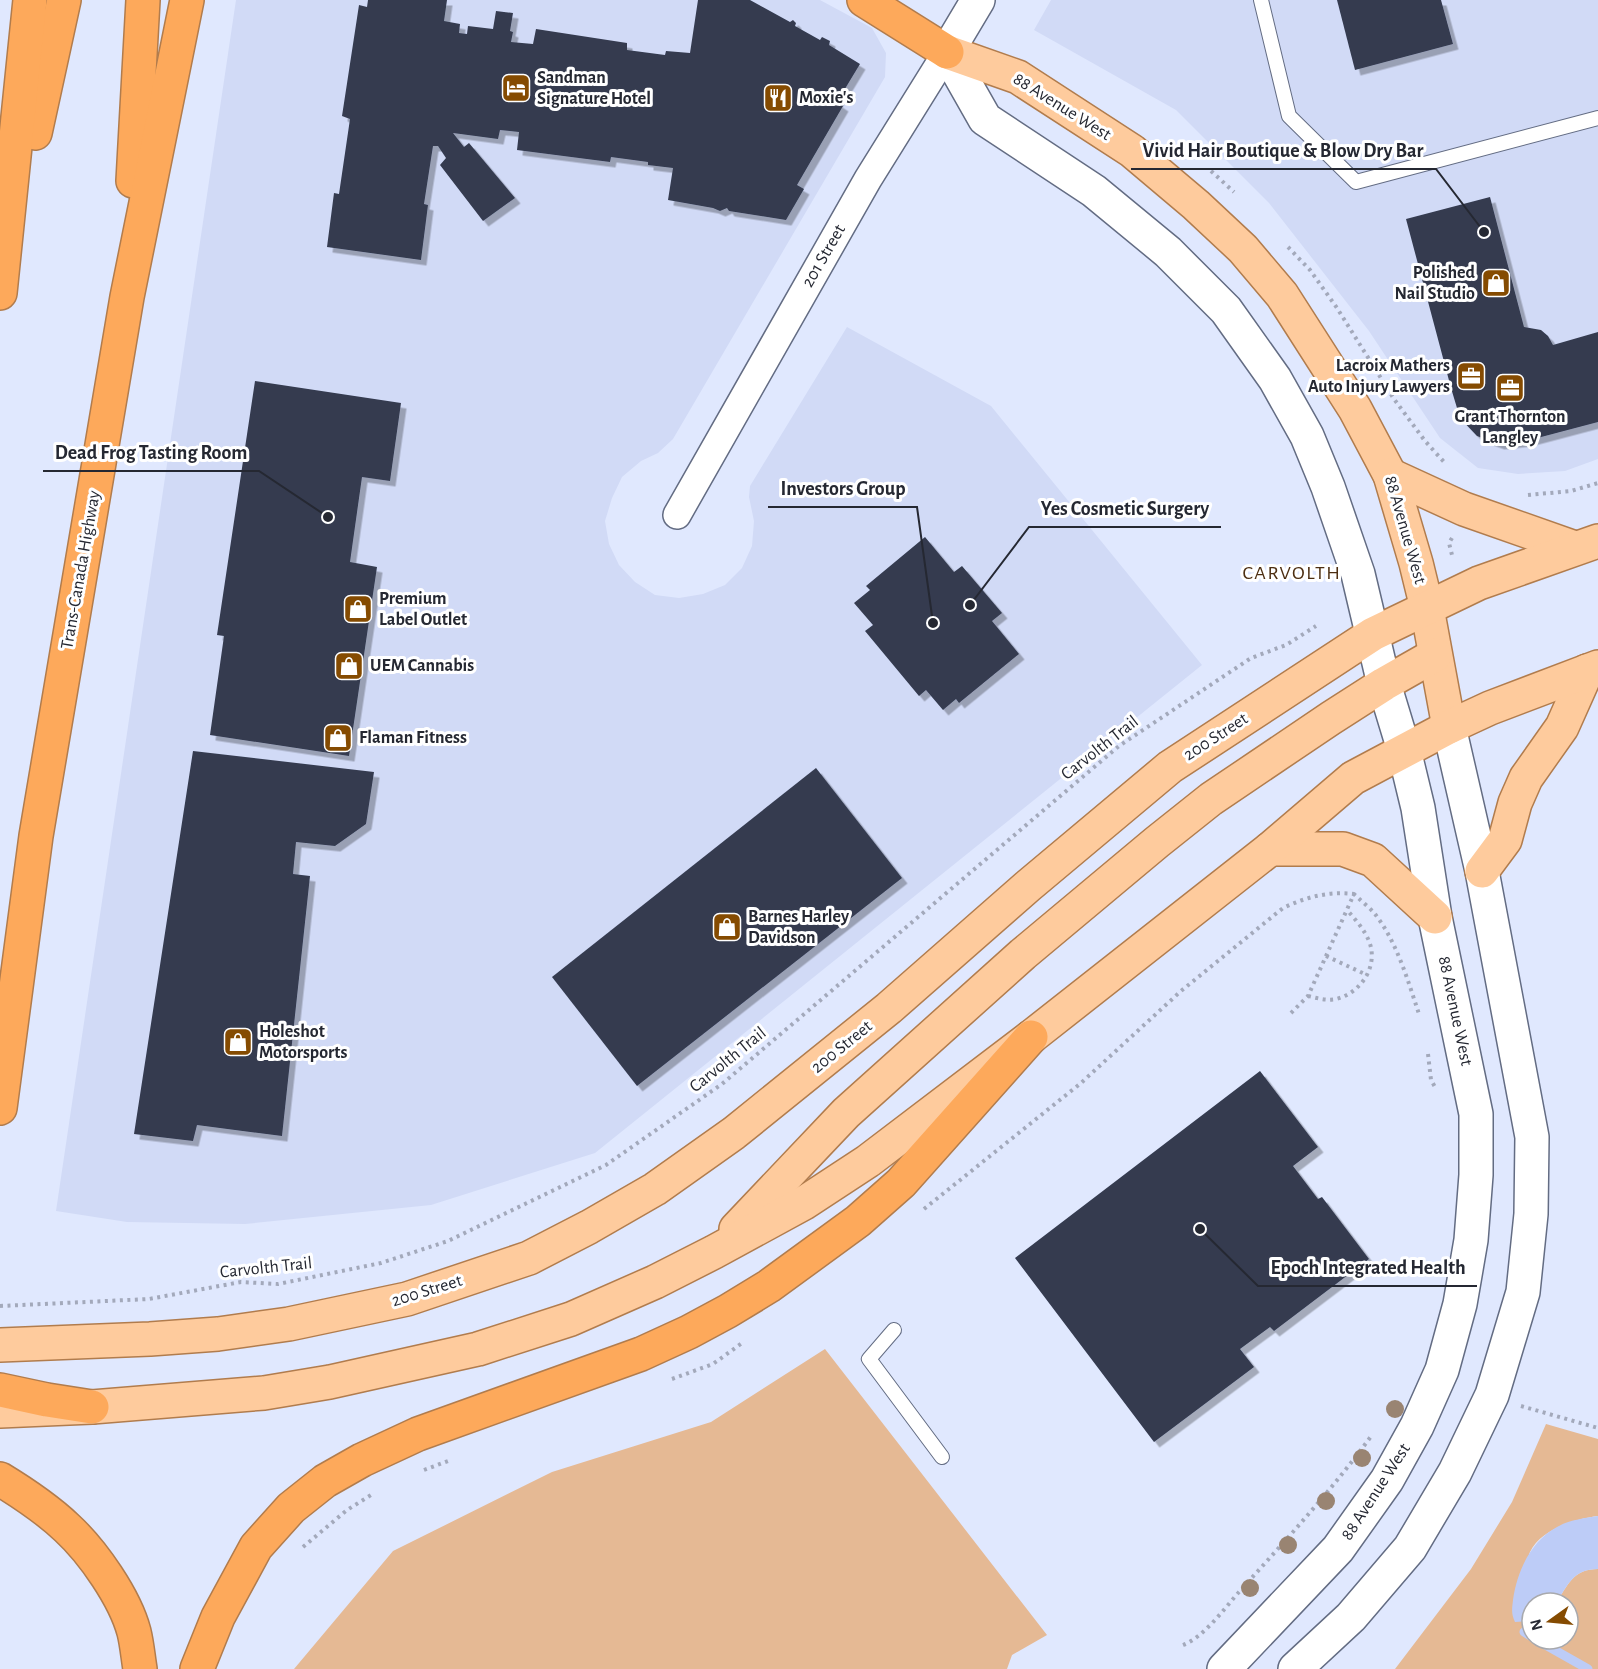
<svg xmlns="http://www.w3.org/2000/svg" width="1598" height="1669" font-family="'Alegreya Sans',sans-serif">
<style>
.built{fill:#d1daf6}
.green{fill:#e5b994}
.water{fill:#bdccf7}
.lines{fill:none;stroke-linecap:round;stroke-linejoin:round}
.stream{stroke:#bdccf7;stroke-width:9}
.building{fill:#343b50;filter:url(#shadow)}
.lane-casing{stroke:#636c83;stroke-width:16}
.street-casing{stroke:#636c83;stroke-width:30}
.secondary-casing{stroke:#636c83;stroke-width:36}
.primary-casing{stroke:#b17c4d;stroke-width:36}
.highway-casing{stroke:#b17c4d;stroke-width:36}
.path{stroke:#a3a9bb;stroke-width:4;stroke-dasharray:3 4.5;stroke-linecap:butt}
.lane{stroke:#fff;stroke-width:14}
.street{stroke:#fff;stroke-width:27}
.secondary{stroke:#fff;stroke-width:33}
.primary{stroke:#fecb9d;stroke-width:33}
.highway{stroke:#fda95b;stroke-width:33}
.tree{fill:#998472}
.labels{text-anchor:middle;dominant-baseline:central;stroke-width:6;stroke-linejoin:round;paint-order:stroke}
.poi-label{font-size:18px;font-weight:bold;fill:#252832;stroke:#fff;text-anchor:start}
.street-label{font-size:18px;fill:#252832;stroke:#fff}
.neighbourhood-label{font-size:20px;letter-spacing:1.5px;fill:#4c2e12;stroke:#fff}
.leader{fill:none;stroke:#252832;stroke-width:2}
.callout-dot{fill:#252832;stroke:#fff;stroke-width:2}
.callout-label{font-size:20px;text-anchor:middle;font-weight:bold;fill:#252832;stroke:#fff;stroke-width:6;stroke-linejoin:round;paint-order:stroke}
</style>
<defs>
<filter id="shadow"><feDropShadow dx="5.5" dy="5.5" stdDeviation="0" flood-color="#0004"/></filter>
</defs>
<rect width="100%" height="100%" fill="#e0e8fe"/>
<g class="built">
<path d="M236,0H820L872,28L886,53L885,77L673,439L658,453L641,461L622,477L612,498L605,521L609,544L619,565L635,582L655,595L679,598L703,594L725,585L742,568L752,546L754,521L749,497L750,486L847,327L991,406L1202,665L595,1153L431,1205L245,1224L127,1222L56,1211Z"/>
<path d="M1051,0H1598V459L1565,471L1518,474L1478,468L1440,438L1369,331L1269,203L1176,110L1034,30Z"/>
</g>
<g class="green">
<path d="M825,1349L1047,1635L1012,1655L1007,1669H294L393,1551L552,1472L711,1422Z"/>
<path d="M1546,1424L1598,1439V1516C1575,1519 1541,1529 1530,1552C1526,1559 1528,1611 1528,1622L1532,1621V1639H1568V1603H1556C1568,1585 1573,1569 1598,1569V1669H1395L1471,1569L1512,1502Z"/>
</g>
<path class="water" d="M1598,1516V1569C1573,1569 1568,1585 1556,1603H1532V1621L1515,1622C1511,1614 1512,1609 1513,1600C1517,1571 1531,1541 1557,1527C1569,1520 1585,1518 1598,1516Z"/>
<g class="lines">
<g class="stream">
<path d="M1524,1632L1532,1637"/>
<path d="M1535,1639L1588,1669"/>
</g>
</g>
<g class="building">
<path d="M368,0H447L444,21L460,24L459,33L467,34L468,26L493,29L496,11L513,13L510,31L513,32L511,42L533,44L536,29L627,43V50L665,55L666,51L690,53L698,0H750L790,22L793,20L796,23L795,26L820,40L822,37L830,41L829,45L860,64L837,102L843,106L797,185L804,189L786,220L729,211L727,208L720,211L713,208L668,200L673,168L648,165V162L611,157L610,162L517,150L519,132L500,130L498,139L453,133L464,147L469,143L515,198L483,221L440,165L446,158L438,146H433L424,204L428,205L421,260L327,247L334,193L339,194L350,119L342,116L359,5L367,7Z"/>
<path d="M1337,0H1441L1453,44L1355,70Z"/>
<path d="M1490,197L1524,327L1541,330L1548,336L1553,345L1598,332V422L1526,441L1499,444L1477,436L1460,418L1451,388L1406,219Z"/>
<path d="M255,381L401,403L390,481L362,477L350,562L377,567L349,756L210,735L224,636L217,635Z"/>
<path d="M925,537L954,572L962,566L1002,613L992,621L1019,654L959,703L956,699L943,710L926,690L919,696L865,631L873,625L854,603L870,590L866,586Z"/>
<path d="M193,751L374,772L366,824L335,846L296,842L293,874L310,876L282,1136L197,1125L193,1141L134,1134Z"/>
<path d="M816,768L902,878L637,1086L552,977Z"/>
<path d="M1260,1071L1318,1147L1293,1166L1318,1199L1322,1197L1369,1259L1274,1331L1270,1327L1240,1349L1254,1367L1154,1442L1015,1258Z"/>
</g>
<g class="lines">
<g class="lane-casing">
<g id="lane">
<path d="M1261,0L1289,116L1356,182L1598,118"/>
<path d="M894,1330L869,1359L942,1457"/>
</g>
</g>
<g class="street-casing">
<path id="street" d="M677,515L868,179L947,52"/>
</g>
<g class="secondary-casing">
<g id="secondary">
<path d="M978,0L947,52L985,119L1094,191L1168,252L1226,310L1275,379L1307,436L1328,487L1358,574L1384,684L1404,750L1418,808L1435,917L1476,1114V1175L1471,1240L1460,1304L1442,1370L1417,1426L1387,1480L1338,1549L1224,1669"/>
<path d="M1295,1669L1351,1617L1410,1548L1455,1472L1492,1395L1523,1292L1531,1214L1532,1137L1482,871L1449,727"/>
</g>
</g>
<g class="primary-casing">
<g id="primary">
<path d="M947,52L1018,77L1132,151L1196,205L1243,249L1282,295L1355,409L1390,475L1416,563L1427,608L1449,727"/>
<path d="M1390,475L1464,509L1575,548"/>
<path d="M1270,849H1343L1373,860L1435,917"/>
<path d="M1482,871L1505,840L1515,803L1526,778L1562,727L1587,671"/>
<path d="M736,1229L846,1113L1023,954L1157,842L1211,799L1331,718L1384,684L1435,655"/>
<path d="M0,1345L150,1339L218,1334L289,1324L407,1299L529,1258L589,1227L655,1189L734,1133L889,1008L1028,886L1170,767L1373,634L1479,583L1598,541"/>
<path d="M0,1411L92,1407L264,1393L330,1382L478,1349L571,1319L655,1282L714,1252L804,1203L868,1161L1031,1037L1270,849L1353,778L1449,727L1490,708L1598,667"/>
</g>
</g>
<g class="highway-casing">
<g id="highway">
<path d="M864,0L947,52"/>
<path d="M35,133L64,0"/>
<path d="M133,181L143,0"/>
<path d="M0,293L30,0"/>
<path d="M0,1108L36,836L127,297L187,0"/>
<path d="M0,1390L47,1400L92,1407"/>
<path d="M0,1479C23,1493 47,1509 67,1528C93,1552 125,1598 134,1632C137,1644 138,1657 140,1669"/>
<path d="M197,1669L218,1617L256,1547L291,1508L325,1481L362,1460L418,1434L641,1354L689,1332L728,1311L769,1286L858,1221L901,1183L1031,1037"/>
</g>
</g>
<g class="path">
<path d="M1211,171L1234,192"/>
<path d="M1288,247L1310,270L1337,308L1394,399L1425,441L1445,463"/>
<path d="M1528,495L1571,491L1598,483"/>
<path d="M1452,538L1449,543L1453,559"/>
<path d="M1326,956L1367,975"/>
<path d="M1308,996C1317,998 1326,1001 1336,999C1361,993 1379,966 1369,941C1364,929 1355,919 1347,910"/>
<path d="M1291,1013L1308,996L1354,894C1361,901 1369,907 1375,914C1397,942 1408,981 1419,1014"/>
<path d="M1428,1054L1431,1080L1435,1087"/>
<path d="M924,1209L1081,1083L1181,991L1283,908C1306,897 1329,891 1354,894L1357,890"/>
<path d="M0,1306L149,1299L241,1282L278,1284L381,1263L448,1241L606,1165L722,1084L1119,746L1251,658L1286,645L1316,626"/>
<path d="M672,1379L713,1364L742,1343"/>
<path d="M1521,1406L1598,1428"/>
<path d="M424,1470L448,1461"/>
<path d="M303,1547L347,1510L371,1495"/>
<path d="M1183,1645C1204,1637 1224,1609 1239,1592C1285,1541 1332,1490 1372,1435"/>
</g>
<use href="#lane" class="lane"/>
<use href="#street" class="street"/>
<use href="#secondary" class="secondary"/>
<use href="#primary" class="primary"/>
<use href="#highway" class="highway"/>
</g>
<g class="tree">
<circle cx="1395" cy="1409" r="9"/>
<circle cx="1362" cy="1458" r="9"/>
<circle cx="1326" cy="1501" r="9"/>
<circle cx="1288" cy="1545" r="9"/>
<circle cx="1250" cy="1588" r="9"/>
</g>
<defs>
<g id="hotel-square" transform="scale(1.5)"><rect x="-9" y="-9" width="18" height="18" rx="4" fill="#854b01" stroke="#fff"/><path d="M-6-4.5h1.5V1H6V5H4.5V3h-9V5H-6ZM-4 0a1.8 1.8 0 1 1 3.6 0ZM.5 0V-2.5h3Q6-2.5 6 0Z" fill="#fff"/></g>
<g id="restaurant-square" transform="scale(1.5)"><rect x="-9" y="-9" width="18" height="18" rx="4" fill="#854b01" stroke="#fff"/><path d="M-5-6h1v4h1v-4h1v4h1v-4h1v5L-1.5 .5V6h-2V.5L-5-1ZM5-6V6H3V1.5H1.5Q1.5-4 5-6Z" fill="#fff"/></g>
<g id="shop-square" transform="scale(1.5)"><rect x="-9" y="-9" width="18" height="18" rx="4" fill="#854b01" stroke="#fff"/><path d="M-5-2.5h2.3a2.7 3.5 0 0 1 5.4 0H5L5.5 6h-11ZM-1.5-2.5h3a1.5 2.3 0 0 0-3 0Z" fill="#fff"/></g>
<g id="office-square" transform="scale(1.5)"><rect x="-9" y="-9" width="18" height="18" rx="4" fill="#854b01" stroke="#fff"/><path d="M-6-3h4V-5.5h4V-3h4V5H-6ZM-1-4.5V-3h2v-1.5ZM-6 0V1H6V0Z" fill="#fff"/></g>
</defs>
<g fill-rule="evenodd">
<use href="#hotel-square" x="516" y="88"/>
<use href="#restaurant-square" x="778" y="98"/>
<use href="#shop-square" x="1496" y="283"/>
<use href="#office-square" x="1471" y="376"/>
<use href="#office-square" x="1510" y="388"/>
<use href="#shop-square" x="358" y="609"/>
<use href="#shop-square" x="349" y="666"/>
<use href="#shop-square" x="338" y="738"/>
<use href="#shop-square" x="727" y="927"/>
<use href="#shop-square" x="238" y="1042"/>
</g>
<g class="labels">
<g class="poi-label">
<text x="537" y="78">Sandman<tspan x="537" dy="21">Signature Hotel</tspan></text>
<text x="799" y="98">Moxie's</text>
<text x="1475" y="273" text-anchor="end">Polished<tspan x="1475" dy="21">Nail Studio</tspan></text>
<text x="1450" y="366" text-anchor="end">Lacroix Mathers<tspan x="1450" dy="21">Auto Injury Lawyers</tspan></text>
<text x="1510" y="417" text-anchor="middle">Grant Thornton<tspan x="1510" dy="21">Langley</tspan></text>
<text x="379" y="599">Premium<tspan x="379" dy="21">Label Outlet</tspan></text>
<text x="370" y="666">UEM Cannabis</text>
<text x="359" y="738">Flaman Fitness</text>
<text x="748" y="917">Barnes Harley<tspan x="748" dy="21">Davidson</tspan></text>
<text x="259" y="1032">Holeshot<tspan x="259" dy="21">Motorsports</tspan></text>
</g>
<g class="street-label">
<text transform="translate(1062 107) rotate(32)">88 Avenue West</text>
<text transform="translate(824 256) rotate(-60)">201 Street</text>
<text transform="translate(1405 530) rotate(74)">88 Avenue West</text>
<text transform="translate(81 570) rotate(-80)">Trans-Canada Highway</text>
<text transform="translate(1216 737) rotate(-33)">200 Street</text>
<text transform="translate(1100 748) rotate(-38)">Carvolth Trail</text>
<text transform="translate(1455 1011) rotate(78)">88 Avenue West</text>
<text transform="translate(842 1047) rotate(-39)">200 Street</text>
<text transform="translate(728 1060) rotate(-39)">Carvolth Trail</text>
<text transform="translate(266 1268) rotate(-6)">Carvolth Trail</text>
<text transform="translate(427 1291) rotate(-17)">200 Street</text>
<text transform="translate(1376 1492) rotate(-57)">88 Avenue West</text>
</g>
<g class="neighbourhood-label">
<text x="1292" y="573">CARVOLTH</text>
</g>
</g>
<path class="leader" d="M1484 232L1436 169H1131M328 517L259 471H43M933 623L917 507H768M970 605L1029 527H1221M1200 1229L1258 1286H1477"/>
<g class="callout-dot">
<circle cx="1484" cy="232" r="6"/>
<circle cx="328" cy="517" r="6"/>
<circle cx="933" cy="623" r="6"/>
<circle cx="970" cy="605" r="6"/>
<circle cx="1200" cy="1229" r="6"/>
</g>
<g class="callout-label">
<text x="1283" y="157">Vivid Hair Boutique &amp; Blow Dry Bar</text>
<text x="151" y="459">Dead Frog Tasting Room</text>
<text x="843" y="495">Investors Group</text>
<text x="1125" y="515">Yes Cosmetic Surgery</text>
<text x="1368" y="1274">Epoch Integrated Health</text>
</g>
<g transform="translate(1550 1621) rotate(255)"><circle r="28" fill="#ffffff" stroke="#a8a9ad" stroke-width="1.5"/>
<path d="M0-4.5L10 22L0 15L-10 22Z" fill="#854b01"/>
<text y="-9" font-size="16" font-weight="bold" text-anchor="middle" fill="#252832">N</text>
</g>
</svg>
